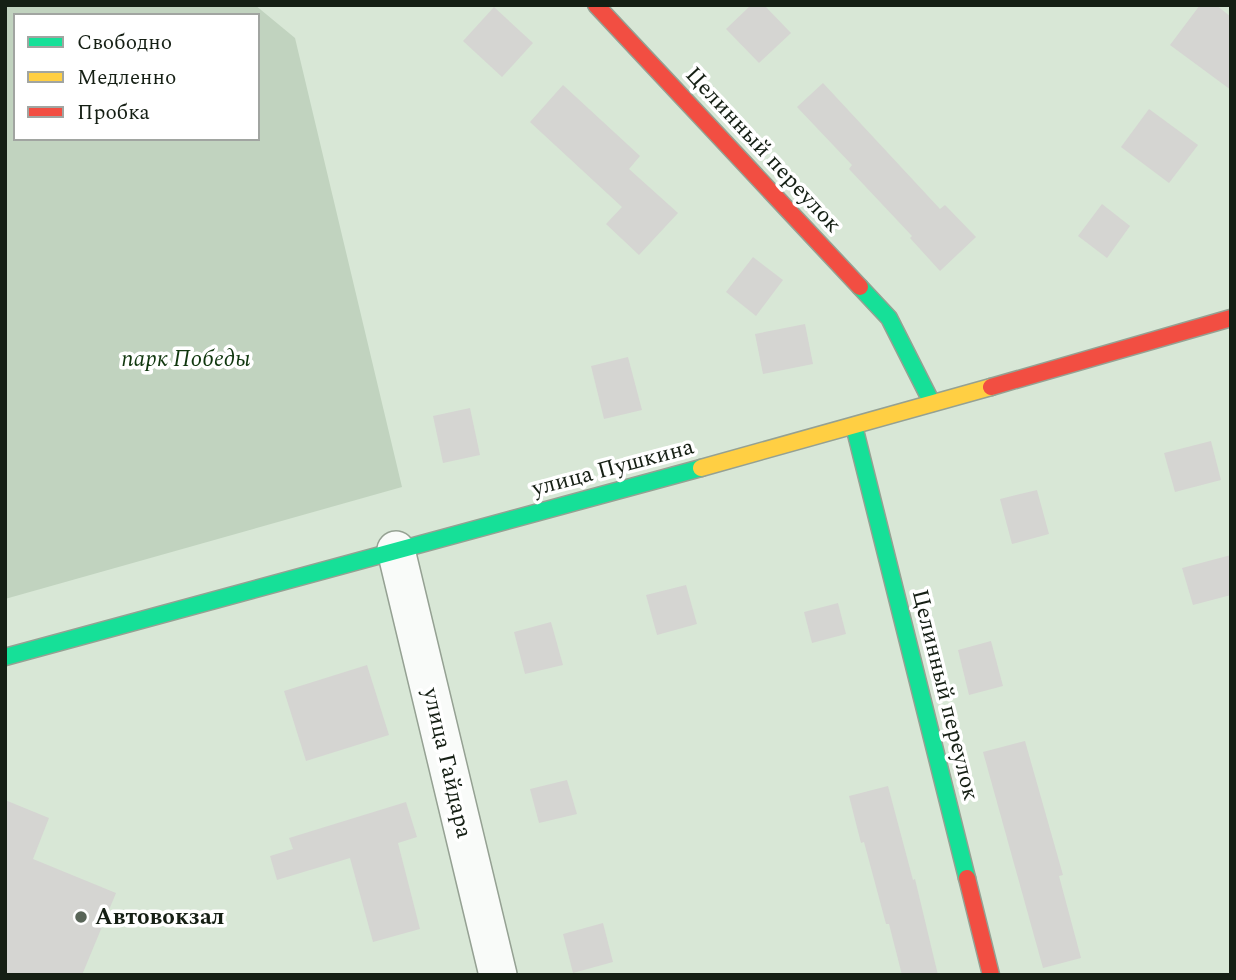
<svg xmlns="http://www.w3.org/2000/svg" width="1236" height="980" font-family="Spectral,serif">
<style>
.green{fill:#c1d3bf;fill-rule:evenodd}
.building{fill:#d5d5d2}
.lines{fill:none;stroke-linecap:round;stroke-linejoin:round}
.street-casing{stroke:#95a193;stroke-width:40}
.fast-casing{stroke:#95a193;stroke-width:19}
.slow-casing{stroke:#95a193;stroke-width:19}
.jam-casing{stroke:#95a193;stroke-width:19}
.street{stroke:#f9fbf9;stroke-width:37}
.fast{stroke:#16e098;stroke-width:16}
.slow{stroke:#ffcf43;stroke-width:16}
.jam{stroke:#f24e42;stroke-width:16}
.poi-dot{fill:#596558;stroke:#fff;stroke-width:2.5}
.labels{text-anchor:middle;dominant-baseline:central;stroke-width:7;stroke-linejoin:round;paint-order:stroke}
.street-label{font-size:23px;fill:#151f14;stroke:#fff}
.park-label{font-size:23px;font-style:italic;fill:#10370e;stroke:#fff}
.poi-label{font-size:23px;font-weight:bold;fill:#151f14;stroke:#fff;text-anchor:start}
</style>
<rect width="100%" height="100%" fill="#d8e7d6"/>
<path class="green" d="M5,5H255L295,38L402,487L5,599ZM16,16H257V138H16Z"/>
<g class="building">
<path d="M751,5H764L791,33L759,63L726,29Z"/>
<path d="M1200,5H1216L1231,17V90L1170,45Z"/>
<path d="M494,7L533,43L502,77L463,41Z"/>
<path d="M823,83L940,209L945,205L976,237L940,271L910,238L912,236L849,169L852,165L797,107Z"/>
<path d="M563,85L640,156L629,169L678,213L639,255L606,224L622,207L530,122Z"/>
<path d="M1149,109L1198,145L1169,183L1121,147Z"/>
<path d="M1102,204L1130,226L1107,258L1078,236Z"/>
<path d="M753,257L783,280L756,316L726,292Z"/>
<path d="M805,324L813,364L763,374L755,334Z"/>
<path d="M628,357L642,410L604,419L591,366Z"/>
<path d="M470,408L480,455L443,463L433,416Z"/>
<path d="M1211,441L1221,480L1175,492L1164,453Z"/>
<path d="M1037,490L1049,534L1012,544L1000,499Z"/>
<path d="M1231,555V595L1193,605L1182,568Z"/>
<path d="M686,585L697,624L657,635L646,595Z"/>
<path d="M838,603L846,634L812,643L804,612Z"/>
<path d="M551,622L563,665L525,674L514,632Z"/>
<path d="M991,641L1003,686L969,695L958,650Z"/>
<path d="M367,665L389,735L306,761L284,691Z"/>
<path d="M1025,741L1063,875L1059,876L1081,958L1043,968L983,752Z"/>
<path d="M567,780L577,814L539,823L530,789Z"/>
<path d="M888,786L913,880L915,879L938,975H902L889,924H886L864,842L861,843L849,796Z"/>
<path d="M5,800L49,818L33,859L116,893L82,975H5Z"/>
<path d="M406,802L417,837L398,843L420,929L373,942L350,858L277,880L270,856L293,849L289,838Z"/>
<path d="M603,923L613,962L573,973L563,934Z"/>
</g>
<g class="lines">
<g class="street-casing">
<path id="street" d="M396,550L498,975"/>
</g>
<g class="fast-casing">
<g id="fast">
<path d="M860,287L889,318L932,403"/>
<path d="M854,426L967,878"/>
<path d="M5,657L701,468"/>
</g>
</g>
<g class="slow-casing">
<path id="slow" d="M701,468L991,387"/>
</g>
<g class="jam-casing">
<g id="jam">
<path d="M596,5L860,287"/>
<path d="M991,387L1231,318"/>
<path d="M967,878L991,975"/>
</g>
</g>
<use href="#street" class="street"/>
<use href="#fast" class="fast"/>
<use href="#slow" class="slow"/>
<use href="#jam" class="jam"/>
</g>
<circle class="poi-dot" cx="81" cy="917" r="7"/>
<g class="labels">
<g class="street-label">
<text transform="translate(763 150) rotate(47)">Целинный переулок</text>
<text transform="translate(613 468) rotate(-15)">улица Пушкина</text>
<text transform="translate(945 695) rotate(76)">Целинный переулок</text>
<text transform="translate(447 763) rotate(77)">улица Гайдара</text>
</g>
<g class="park-label">
<text x="186" y="359">парк Победы</text>
</g>
<g class="poi-label">
<text x="95" y="917">Автовокзал</text>
</g>
</g>
<rect width="1236" height="980" fill="none" stroke="#151f14" stroke-width="14"/>
<rect x="14" y="14" width="245" height="126" fill="#ffffff" stroke="#a1a5a1" stroke-width="2"/>
<rect x="28" y="37" width="35" height="10" fill="#16e098" stroke="#a1a5a1" stroke-width="2"/>
<text x="77" y="49" font-size="21" fill="#151f14">Свободно</text>
<rect x="28" y="72" width="35" height="10" fill="#ffcf43" stroke="#a1a5a1" stroke-width="2"/>
<text x="77" y="84" font-size="21" fill="#151f14">Медленно</text>
<rect x="28" y="107" width="35" height="10" fill="#f24e42" stroke="#a1a5a1" stroke-width="2"/>
<text x="77" y="119" font-size="21" fill="#151f14">Пробка</text>
</svg>
